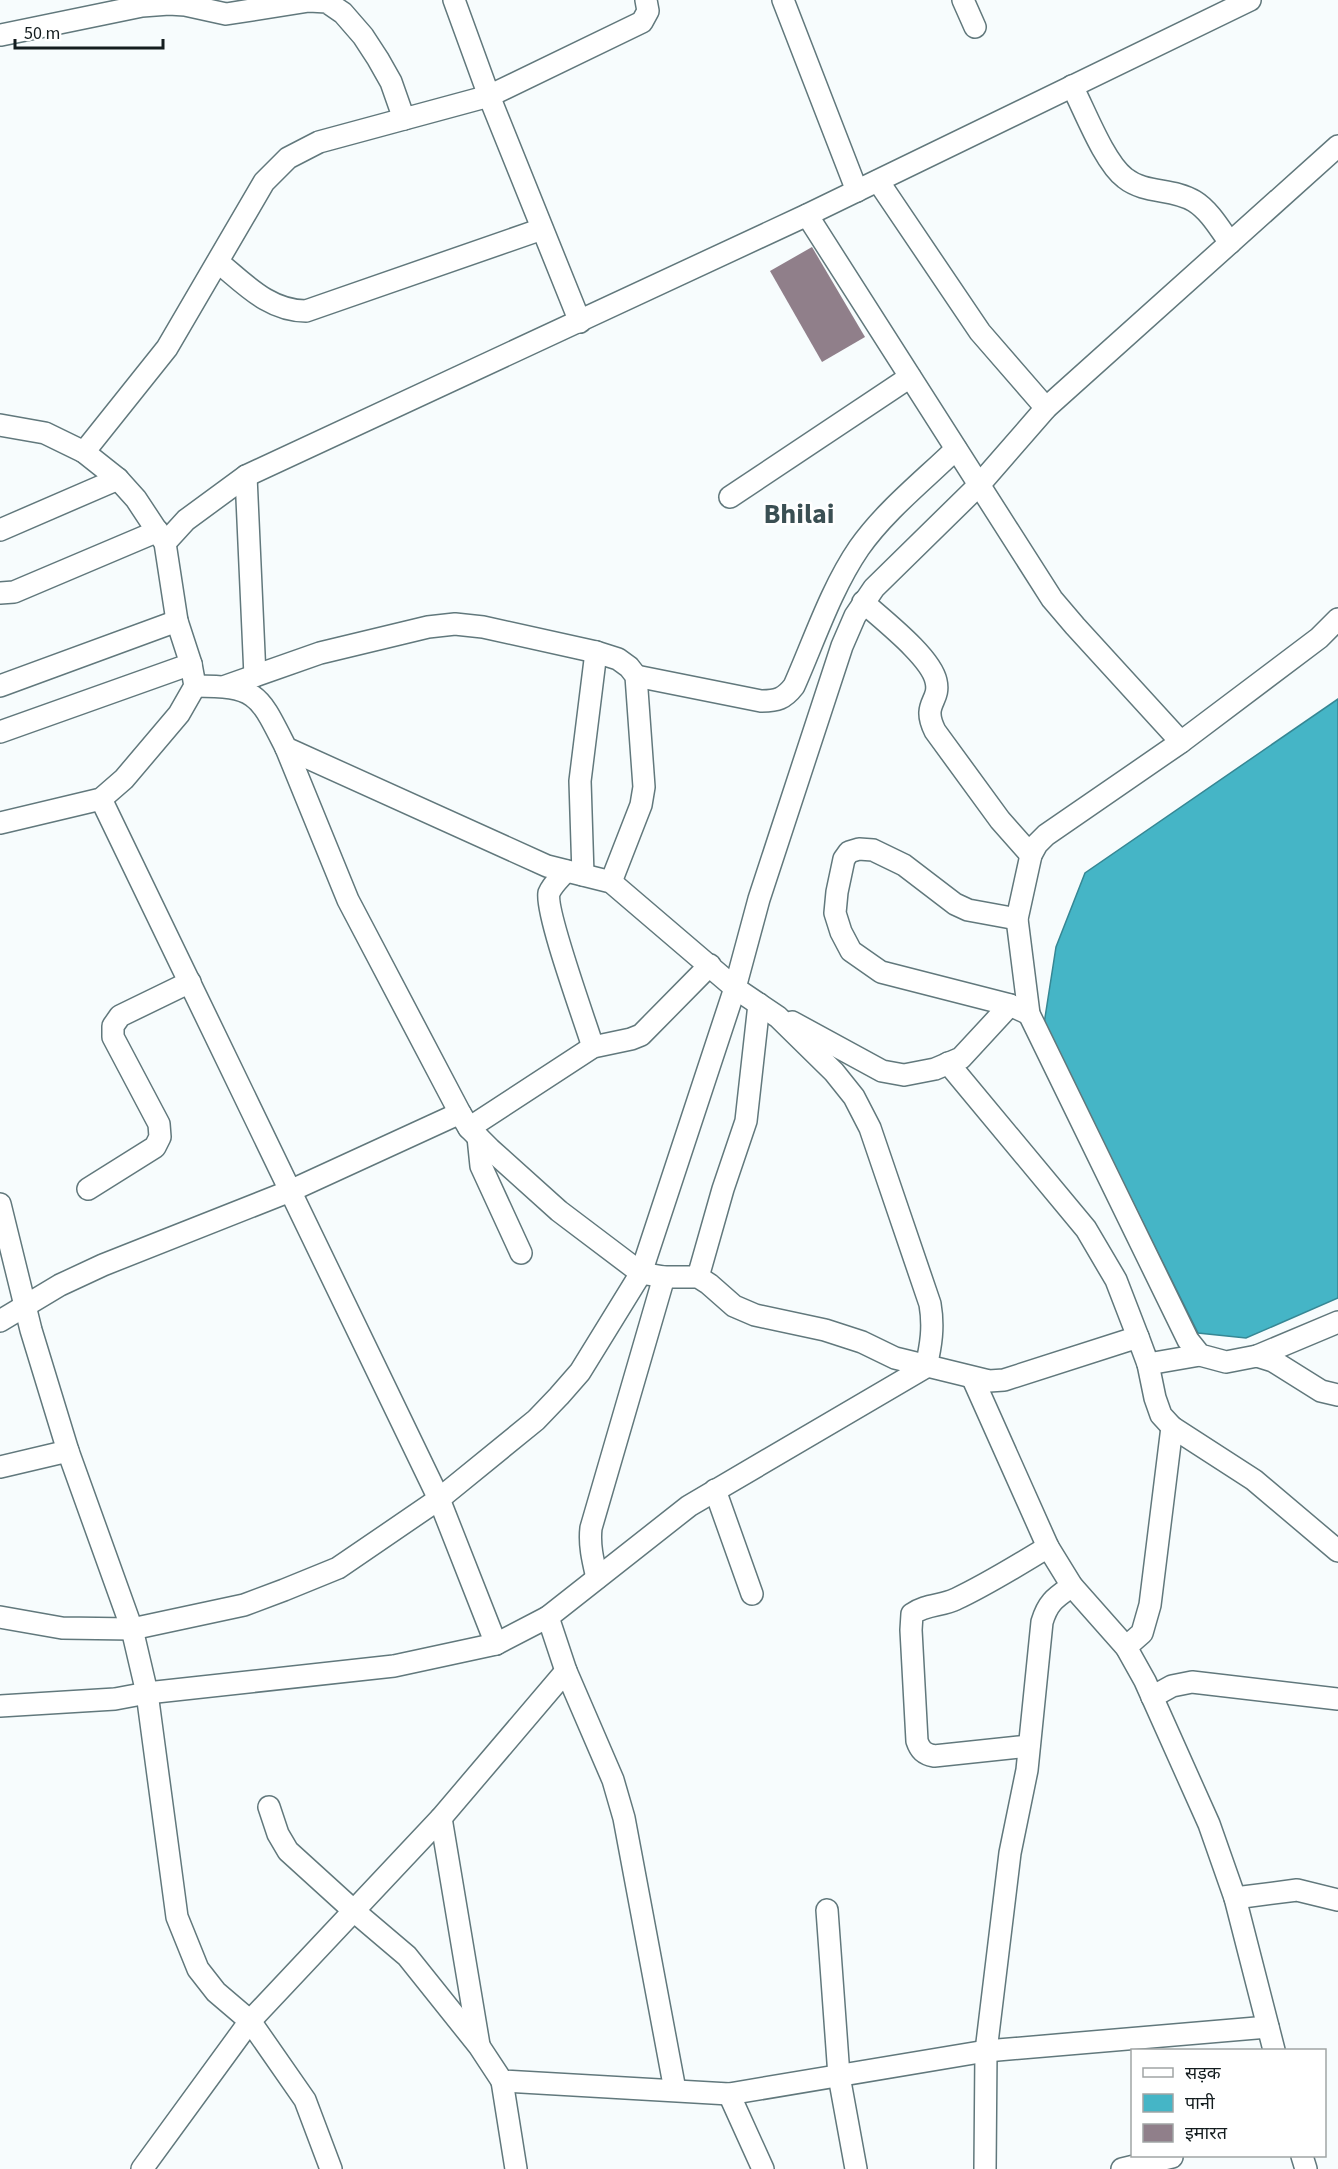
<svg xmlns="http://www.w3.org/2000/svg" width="1338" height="2169" font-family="'Source Sans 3','Noto Sans Devanagari',sans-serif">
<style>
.water{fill:#45b5c6;stroke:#368794;stroke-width:1.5}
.building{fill:#907f8a}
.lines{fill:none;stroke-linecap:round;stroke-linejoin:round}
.street-casing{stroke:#61787c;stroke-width:24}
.street{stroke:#fff;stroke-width:21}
.labels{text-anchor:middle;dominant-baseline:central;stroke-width:5;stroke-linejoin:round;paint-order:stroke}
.town-label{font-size:28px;font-weight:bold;fill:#3a4f53;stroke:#fff}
</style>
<rect width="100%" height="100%" fill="#f7fcfd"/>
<path class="water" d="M1338,699V1298L1246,1338L1198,1333L1044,1024L1056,947L1085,873Z"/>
<path class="building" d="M812,247L865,337L822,362L770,271Z"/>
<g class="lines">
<g class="street-casing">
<g id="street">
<path d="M454,0L489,96L580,322"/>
<path d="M783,0L857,191"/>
<path d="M963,0L975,27"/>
<path d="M1,35L142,6L169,4L185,5L226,14L309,1L327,2L343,13L363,36L378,59L391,82L404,119"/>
<path d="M1072,86C1085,111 1104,162 1125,178C1145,194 1173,188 1194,201C1209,210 1220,229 1230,243"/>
<path d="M878,181L980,332L1046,408"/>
<path d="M807,215L1052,599L1075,626L1181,742"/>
<path d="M218,262C245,284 269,311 306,311L542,229"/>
<path d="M0,425L45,433L84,452L118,479L136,499L165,543L177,621L191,664L195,686L179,714L124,779L101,799L0,823"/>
<path d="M84,452L167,348L264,182L288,158L319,142L489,96L642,22L648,11L646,0"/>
<path d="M246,476L255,676"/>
<path d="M730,497L910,377"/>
<path d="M0,530L118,479"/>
<path d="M165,543L186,520L246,476L807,215L1250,0"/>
<path d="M0,593L14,592L158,531"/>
<path d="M863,602C883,620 931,657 936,681C941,702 921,703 935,731L1000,820L1031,855"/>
<path d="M1338,619L1319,638L1181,742L1046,835L1037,844L1031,855L1017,919L1029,1014L1188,1340L1200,1355L1226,1362L1257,1356L1273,1361L1321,1391L1338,1395"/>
<path d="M636,676L761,701C777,701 784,699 794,686C814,641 831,589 859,548C885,511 923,481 956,449"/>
<path d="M0,686L177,621"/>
<path d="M226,686L320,653L428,627L455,624L483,627L596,652L618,659L629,667L636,676L644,787L641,805L611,882"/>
<path d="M0,732L191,664"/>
<path d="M286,748L348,900L460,1113L469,1128L490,1149L559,1211L641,1273L664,1277H698L709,1284L734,1306L755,1315L825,1330L862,1342L895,1358L989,1381L1004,1380L1138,1337L1148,1364L1200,1355"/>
<path d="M101,799L439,1499L496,1644"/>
<path d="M566,871C561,877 552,885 549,893C545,912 585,1021 593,1047"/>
<path d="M583,875L580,781L596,652"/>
<path d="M1017,919L968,910L955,904L904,865L873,850L859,849L849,852L844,859L837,892L835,913L841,932L851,951L881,972L1010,1005L1029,1014"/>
<path d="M792,1022L882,1071L904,1075L935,1069L961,1058L1010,1005"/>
<path d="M948,1063L1086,1229L1116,1280L1138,1337"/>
<path d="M469,1128L593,1047L631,1039L641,1035L710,965"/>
<path d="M478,1137L481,1166L521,1253"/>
<path d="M88,1189L155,1147L160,1137L159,1124L113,1037V1026L120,1016L190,982"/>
<path d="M0,1204L31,1330L68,1451L132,1629L147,1693L177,1917L198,1969L216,1992L250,2021L305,2100L331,2169"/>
<path d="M698,1277L723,1189L746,1121L759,1004"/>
<path d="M0,1321L60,1285L103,1265L290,1191L460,1113"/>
<path d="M1257,1356L1338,1322"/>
<path d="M1148,1364L1155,1398L1161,1415L1172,1427L1254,1480L1338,1551"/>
<path d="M973,1379L1048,1547L1072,1586L1126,1647L1145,1681L1209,1824L1235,1898L1274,2050"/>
<path d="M0,1467L68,1451"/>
<path d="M715,1490L752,1594"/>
<path d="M597,1578C593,1561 589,1545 591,1528L664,1277"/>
<path d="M0,1617L62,1628L132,1629L244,1605L284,1590L338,1568L439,1499L536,1420L559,1396L580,1372L641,1273L735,988L759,899L842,646L855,616L874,588L979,485L1046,408L1338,146"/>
<path d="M548,1617L566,1671L613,1780L624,1818L675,2090"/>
<path d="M1126,1647L1142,1633L1150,1605L1172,1427"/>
<path d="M1152,1697L1172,1686L1192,1682L1338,1699"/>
<path d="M0,1706L115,1699L147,1693L394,1666L496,1644L548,1617L689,1506L926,1367C931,1345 934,1327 930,1304L870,1128L854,1097L834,1072L778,1017L735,988L611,882L547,866L286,748C259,695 258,686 195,686"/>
<path d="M1029,1746L934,1756C924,1754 920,1750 917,1741L911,1630L912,1614C926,1604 942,1606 956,1599C988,1584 1018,1565 1048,1547"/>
<path d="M269,1807L278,1834L288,1851L354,1911L407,1956L479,2046L502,2081L729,2094L986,2051L1268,2027"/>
<path d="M441,1818L479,2045"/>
<path d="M1235,1898L1297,1890L1338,1900"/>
<path d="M827,1910L839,2076L856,2169"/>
<path d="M502,2081L516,2169"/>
<path d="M729,2094L763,2169"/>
<path d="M1302,2156L1306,2169"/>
<path d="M142,2169L250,2021L441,1818L566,1671"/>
<path d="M985,2169L986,2051L1010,1853L1027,1770L1042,1622C1048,1602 1055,1598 1072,1586"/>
<path d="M1122,2169L1172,2157"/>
</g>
</g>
<use href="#street" class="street"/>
</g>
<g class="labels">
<g class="town-label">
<text x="799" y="514">Bhilai</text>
</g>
</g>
<rect x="1131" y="2049" width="195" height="108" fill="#ffffff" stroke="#a1a5a5" stroke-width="1.5"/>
<rect x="1143" y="2068" width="30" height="9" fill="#ffffff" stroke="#a1a5a5" stroke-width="1.5"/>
<text x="1185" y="2079" font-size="18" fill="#141d1f">सड़क</text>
<rect x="1143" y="2094" width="30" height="18" fill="#45b5c6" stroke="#a1a5a5" stroke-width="1.5"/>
<text x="1185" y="2109" font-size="18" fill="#141d1f">पानी</text>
<rect x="1143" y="2124" width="30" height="18" fill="#907f8a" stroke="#a1a5a5" stroke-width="1.5"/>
<text x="1185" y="2139" font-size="18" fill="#141d1f">इमारत</text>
<path d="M15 39v9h148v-9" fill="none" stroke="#141d1f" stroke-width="3"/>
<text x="24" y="39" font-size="18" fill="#141d1f" stroke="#ffffff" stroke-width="4.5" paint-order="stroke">50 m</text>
</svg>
